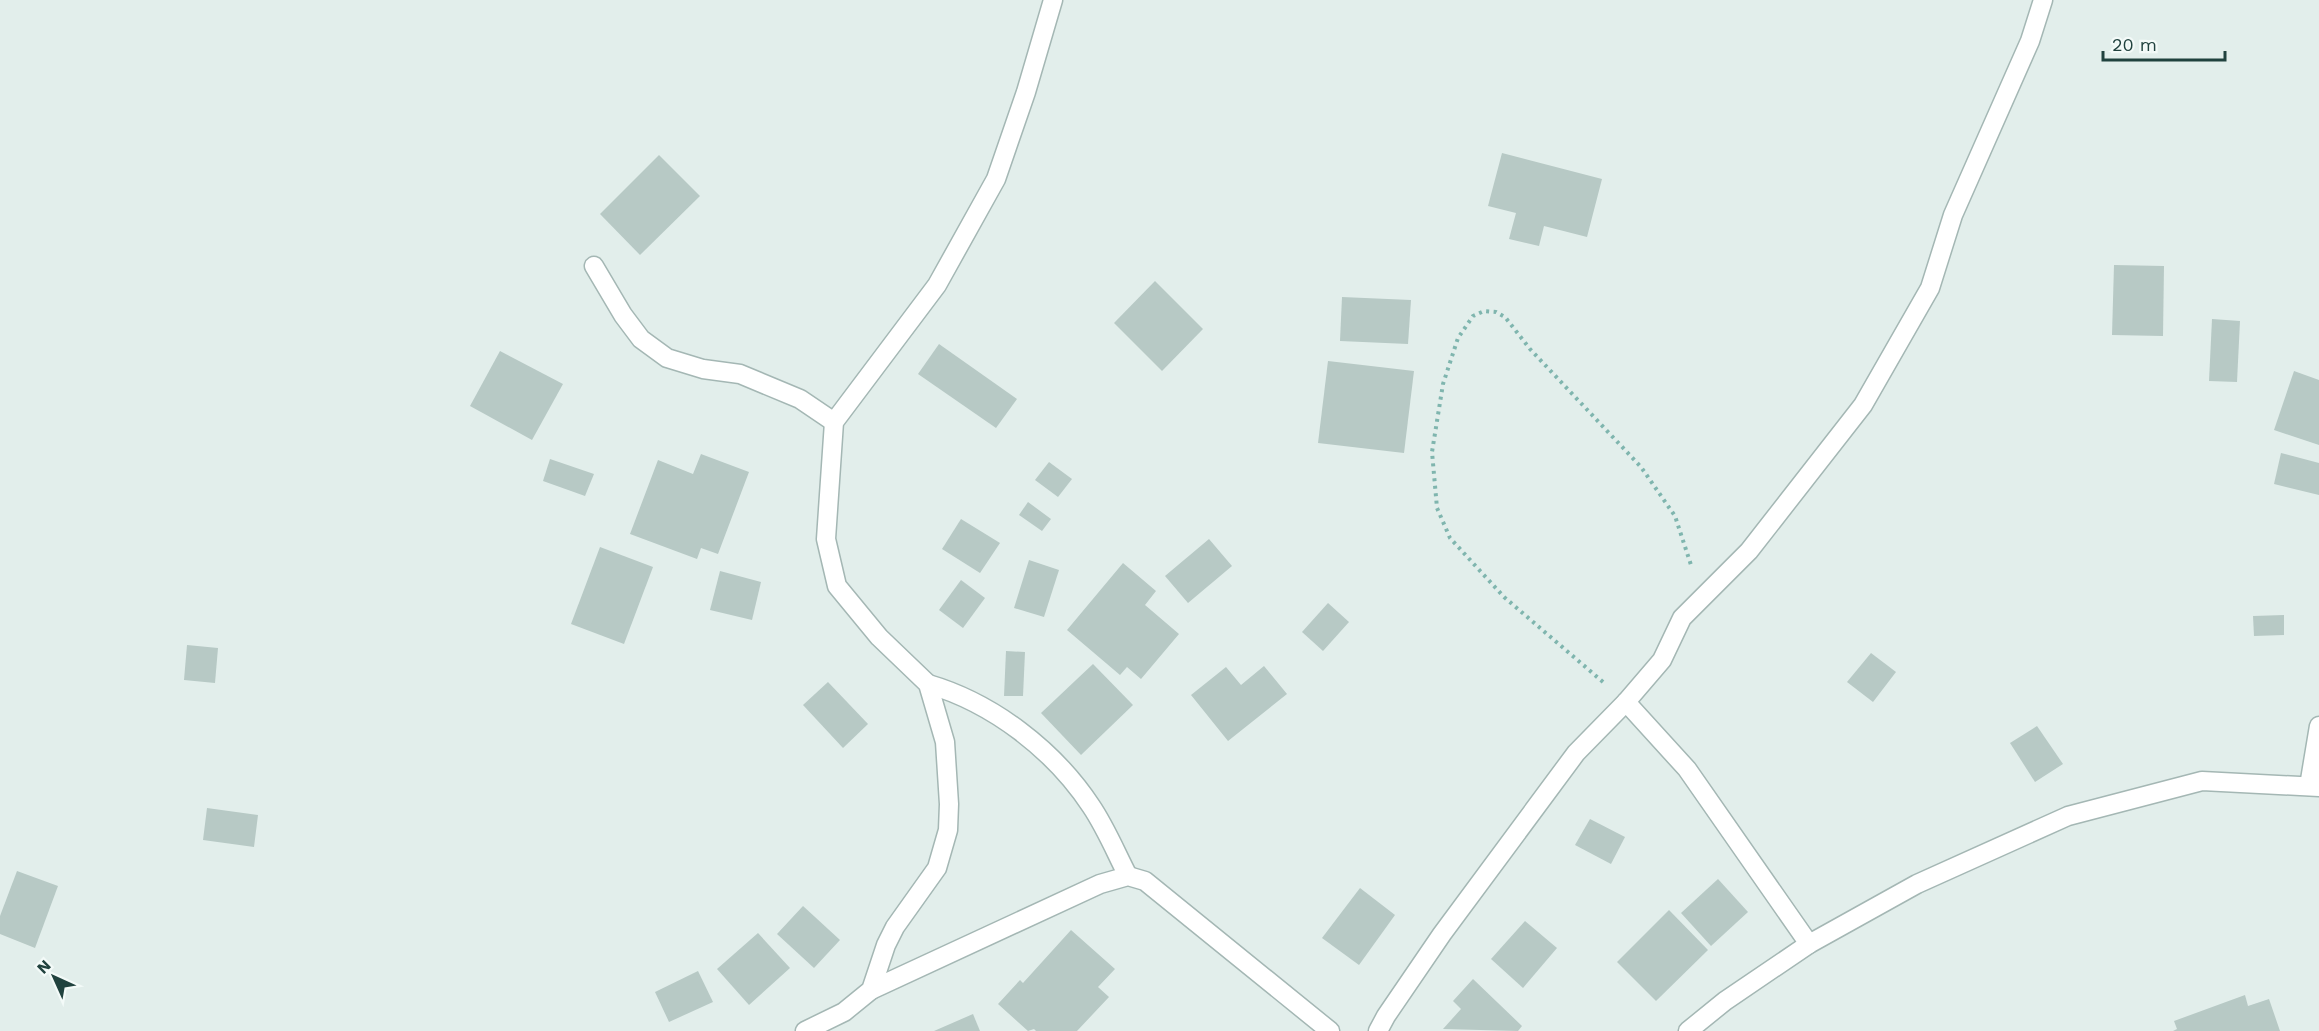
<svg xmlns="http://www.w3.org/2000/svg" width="2319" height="1031" font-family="'Work Sans',sans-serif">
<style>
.building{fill:#b7c9c5}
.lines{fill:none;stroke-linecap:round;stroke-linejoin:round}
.minor-casing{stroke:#a4b7b4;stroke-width:21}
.path{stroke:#7fb5ae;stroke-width:4;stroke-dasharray:3 4.5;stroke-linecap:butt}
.minor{stroke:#fff;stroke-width:18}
</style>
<rect width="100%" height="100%" fill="#e2eeeb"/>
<g class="building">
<path d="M1502,153L1602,179L1587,237L1544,226L1539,246L1509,239L1516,213L1488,206Z"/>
<path d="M659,155L700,196L640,255L600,214Z"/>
<path d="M2114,265L2164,266L2163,336L2112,335Z"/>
<path d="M1155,281L1203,329L1162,371L1114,323Z"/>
<path d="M1342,297L1411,300L1408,344L1340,341Z"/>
<path d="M2212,319L2240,321L2237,382L2209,381Z"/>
<path d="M939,344L1017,399L996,428L918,374Z"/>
<path d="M500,351L563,384L532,440L470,406Z"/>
<path d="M1328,361L1414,371L1404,453L1318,443Z"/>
<path d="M2294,371L2319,380V445L2274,430Z"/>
<path d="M2281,453L2319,463V495L2274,484Z"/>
<path d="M701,454L749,472L718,554L701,548L697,559L630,534L658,460L693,474Z"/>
<path d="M550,459L594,474L585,496L543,481Z"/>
<path d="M1049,462L1072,479L1058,497L1035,480Z"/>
<path d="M1028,502L1051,519L1042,531L1019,515Z"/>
<path d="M961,519L1000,543L980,573L942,549Z"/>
<path d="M1209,539L1232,566L1188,603L1165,576Z"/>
<path d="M600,547L653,567L624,644L571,624Z"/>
<path d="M1029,560L1059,570L1044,617L1014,608Z"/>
<path d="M1123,563L1156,591L1145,605L1179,634L1141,679L1127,667L1120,675L1067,630Z"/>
<path d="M720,571L761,582L752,620L710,610Z"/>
<path d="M961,580L985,598L963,628L939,610Z"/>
<path d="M1328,603L1349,622L1323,651L1302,632Z"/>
<path d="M2284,615V635L2254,636L2253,616Z"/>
<path d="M187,645L218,648L215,683L184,680Z"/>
<path d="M1006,651L1025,652L1023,696H1004Z"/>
<path d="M1871,653L1896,672L1873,702L1847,682Z"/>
<path d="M1093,664L1133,705L1081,755L1041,713Z"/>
<path d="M1264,666L1287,694L1228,741L1191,695L1226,667L1241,685Z"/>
<path d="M828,682L868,724L843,748L803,705Z"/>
<path d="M2037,726L2063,764L2035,782L2010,743Z"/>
<path d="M207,808L258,815L254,847L203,840Z"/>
<path d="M1590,819L1625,837L1611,864L1575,845Z"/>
<path d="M17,871L58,886L35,948L0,934V916Z"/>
<path d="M1718,879L1748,912L1711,946L1681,913Z"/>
<path d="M1360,888L1395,915L1359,965L1322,938Z"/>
<path d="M803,906L840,940L814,968L777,934Z"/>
<path d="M1669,910L1708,950L1656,1001L1617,962Z"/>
<path d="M1525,921L1557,948L1523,988L1491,959Z"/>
<path d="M1071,930L1115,969L1098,987L1109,997L1077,1031H1036L1034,1029L1028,1031L998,1004L1020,980L1023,983Z"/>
<path d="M758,933L790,968L749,1005L717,969Z"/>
<path d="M698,971L713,1002L669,1022L655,992Z"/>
<path d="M1473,979L1522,1026L1518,1031L1443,1029L1461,1009L1453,1001Z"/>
<path d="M2245,995L2248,1006L2269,999L2280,1031H2173L2177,1029L2174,1021Z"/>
<path d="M973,1014L980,1031H934Z"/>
</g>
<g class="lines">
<g class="minor-casing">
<g id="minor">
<path d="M594,266L623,315L641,339L667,358L703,369L740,374L800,399L834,422"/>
<path d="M928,684C993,703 1054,750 1091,806C1106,828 1116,853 1128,876"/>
<path d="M1626,702L1687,769L1809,944"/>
<path d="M2309,786L2319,726"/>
<path d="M871,990L1100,884L1128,876L1145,881L1330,1031"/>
<path d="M805,1031L844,1012L871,990L886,945L895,927L937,868L948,830L949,804L945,742L928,684L879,637L837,586L826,539L834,422L937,285L996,179L1026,92L1053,0"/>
<path d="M1378,1031L1386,1016L1442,934L1576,753L1626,702L1662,660L1682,618L1749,551L1863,405L1930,288L1953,215L2030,41L2043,0"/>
<path d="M1688,1031L1725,1001L1809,944L1917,884L2068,816L2202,781L2319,787"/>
</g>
</g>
<path class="path" d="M1603,682L1504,597L1450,538L1437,508L1432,452L1443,384L1458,338L1473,316L1484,311L1496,312L1505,317L1530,349L1641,467L1675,516L1691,565"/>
<use href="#minor" class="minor"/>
</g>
<g transform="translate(54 977) rotate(315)" stroke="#f3faf8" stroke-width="4.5" paint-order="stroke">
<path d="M0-4.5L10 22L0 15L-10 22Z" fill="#20423e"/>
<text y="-9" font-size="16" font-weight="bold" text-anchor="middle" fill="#20423e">N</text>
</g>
<path d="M2103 51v9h122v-9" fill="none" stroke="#20423e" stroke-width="3"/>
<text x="2112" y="51" font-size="18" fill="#20423e" stroke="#f3faf8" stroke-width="4.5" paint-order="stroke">20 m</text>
</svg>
